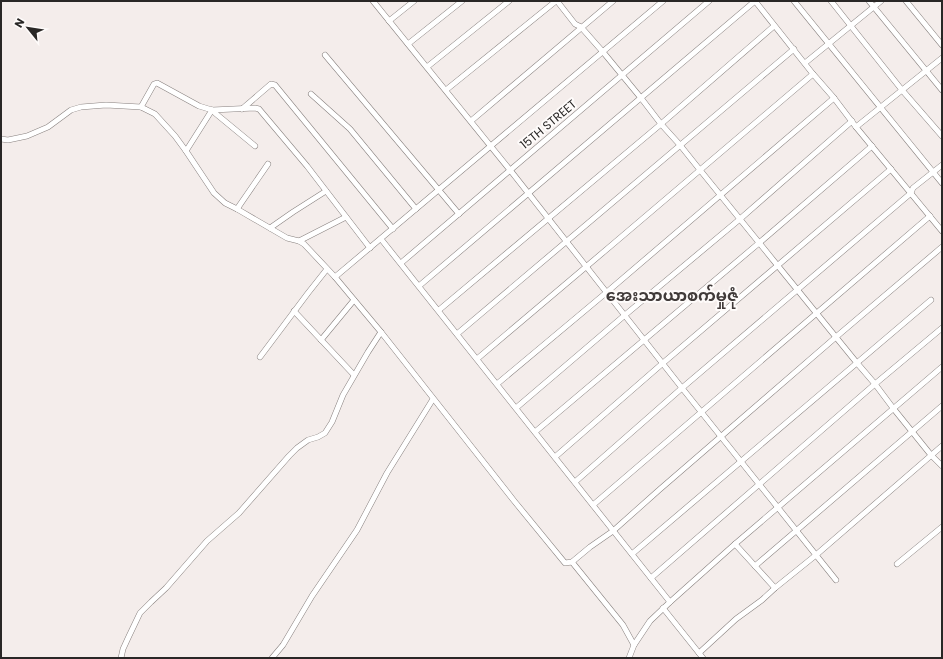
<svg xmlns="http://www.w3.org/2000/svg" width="943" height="659" font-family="Poppins,'Noto Sans Myanmar',sans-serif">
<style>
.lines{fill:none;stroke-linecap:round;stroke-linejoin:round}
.minor-casing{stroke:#88817f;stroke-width:6}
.minor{stroke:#fff;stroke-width:5}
.labels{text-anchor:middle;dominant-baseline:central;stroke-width:4;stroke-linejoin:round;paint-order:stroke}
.street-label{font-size:12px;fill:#292726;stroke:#fefbfa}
.district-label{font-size:16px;font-weight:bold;fill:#413b3a;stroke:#fefbfa}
</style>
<rect width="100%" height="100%" fill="#f4edeb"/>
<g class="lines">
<g class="minor-casing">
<g id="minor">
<path d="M373,1L510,170L682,388L836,580"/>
<path d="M557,1L575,24L581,27L603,52L641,98L661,124L680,145L700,170L778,266L857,363L875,384L893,408L931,455L942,466"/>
<path d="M755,1L813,74L834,98L856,127L942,231"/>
<path d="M794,1L942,183"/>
<path d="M831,1L902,90L942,136"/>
<path d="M869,1L942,90"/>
<path d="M906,1L942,45"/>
<path d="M389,21L414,1"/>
<path d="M408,44L462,1"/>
<path d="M325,55L459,214"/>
<path d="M805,63L881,1"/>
<path d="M427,67L509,1"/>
<path d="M446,90L556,1"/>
<path d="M311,94L350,129L416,209"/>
<path d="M141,107L154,84L157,83L199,106L212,110L255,108L259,109L307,166L370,248"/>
<path d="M242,109L271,84L275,85L393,229"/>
<path d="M212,110L215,113L255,146"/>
<path d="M471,121L613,1"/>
<path d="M856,127L942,58"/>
<path d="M1,139L8,140L27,136L48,127L71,110L81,107L106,105L141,107L155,114L175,136L186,151L214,193L225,203L237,209L287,238L299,241L304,244L335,277L381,332L515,502L565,563L572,562L590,547L613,531L659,490L836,337L942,247"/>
<path d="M186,151L212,110"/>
<path d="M237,209L268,164"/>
<path d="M270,228L293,212L326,191"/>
<path d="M381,239L670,602"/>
<path d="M299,241L346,217"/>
<path d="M401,263L709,1"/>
<path d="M335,277L663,1"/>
<path d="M419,286L755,1"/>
<path d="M439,310L661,124L774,26"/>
<path d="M294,311L354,375"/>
<path d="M457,334L794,49"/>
<path d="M321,340L354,300"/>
<path d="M260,357L308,293L327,269"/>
<path d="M477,359L613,244L813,74"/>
<path d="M497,384L607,292L834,98"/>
<path d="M516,408L625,315L740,219L852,121"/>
<path d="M535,432L759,243L872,146"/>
<path d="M555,457L663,363L891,169"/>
<path d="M575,482L682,388L911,193L913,188L942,165"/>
<path d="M593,505L930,216"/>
<path d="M735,544L775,588"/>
<path d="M632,554L931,300"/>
<path d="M572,562L623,625L634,645"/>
<path d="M897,564L942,527"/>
<path d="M755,566L942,406"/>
<path d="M651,578L875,384L942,328"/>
<path d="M663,608L703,658"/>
<path d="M699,653L736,619L762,600L775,588L816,555L942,446"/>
<path d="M121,658L123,649L129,636L140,613L151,602L166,588L207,541L239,513L289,456L297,448L308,440L318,437L325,433L332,422L343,395L368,352L381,332"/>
<path d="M272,658L283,645L312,596L357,530L387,473L433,399"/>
<path d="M629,658L634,645L650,621L670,602L735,544L942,367"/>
</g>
</g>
<use href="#minor" class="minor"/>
</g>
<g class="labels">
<g class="street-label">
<text transform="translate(548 124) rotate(-40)">15TH STREET</text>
</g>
<g class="district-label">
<text x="672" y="295">အေးသာယာစက်မှုဇုံ</text>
</g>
</g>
<rect width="943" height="659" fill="none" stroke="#292726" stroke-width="4"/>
<g transform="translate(28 28) rotate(300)" stroke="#fefbfa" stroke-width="3" paint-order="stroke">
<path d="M0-3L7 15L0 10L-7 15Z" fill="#292726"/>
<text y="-6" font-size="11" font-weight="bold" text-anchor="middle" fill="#292726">N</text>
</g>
</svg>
